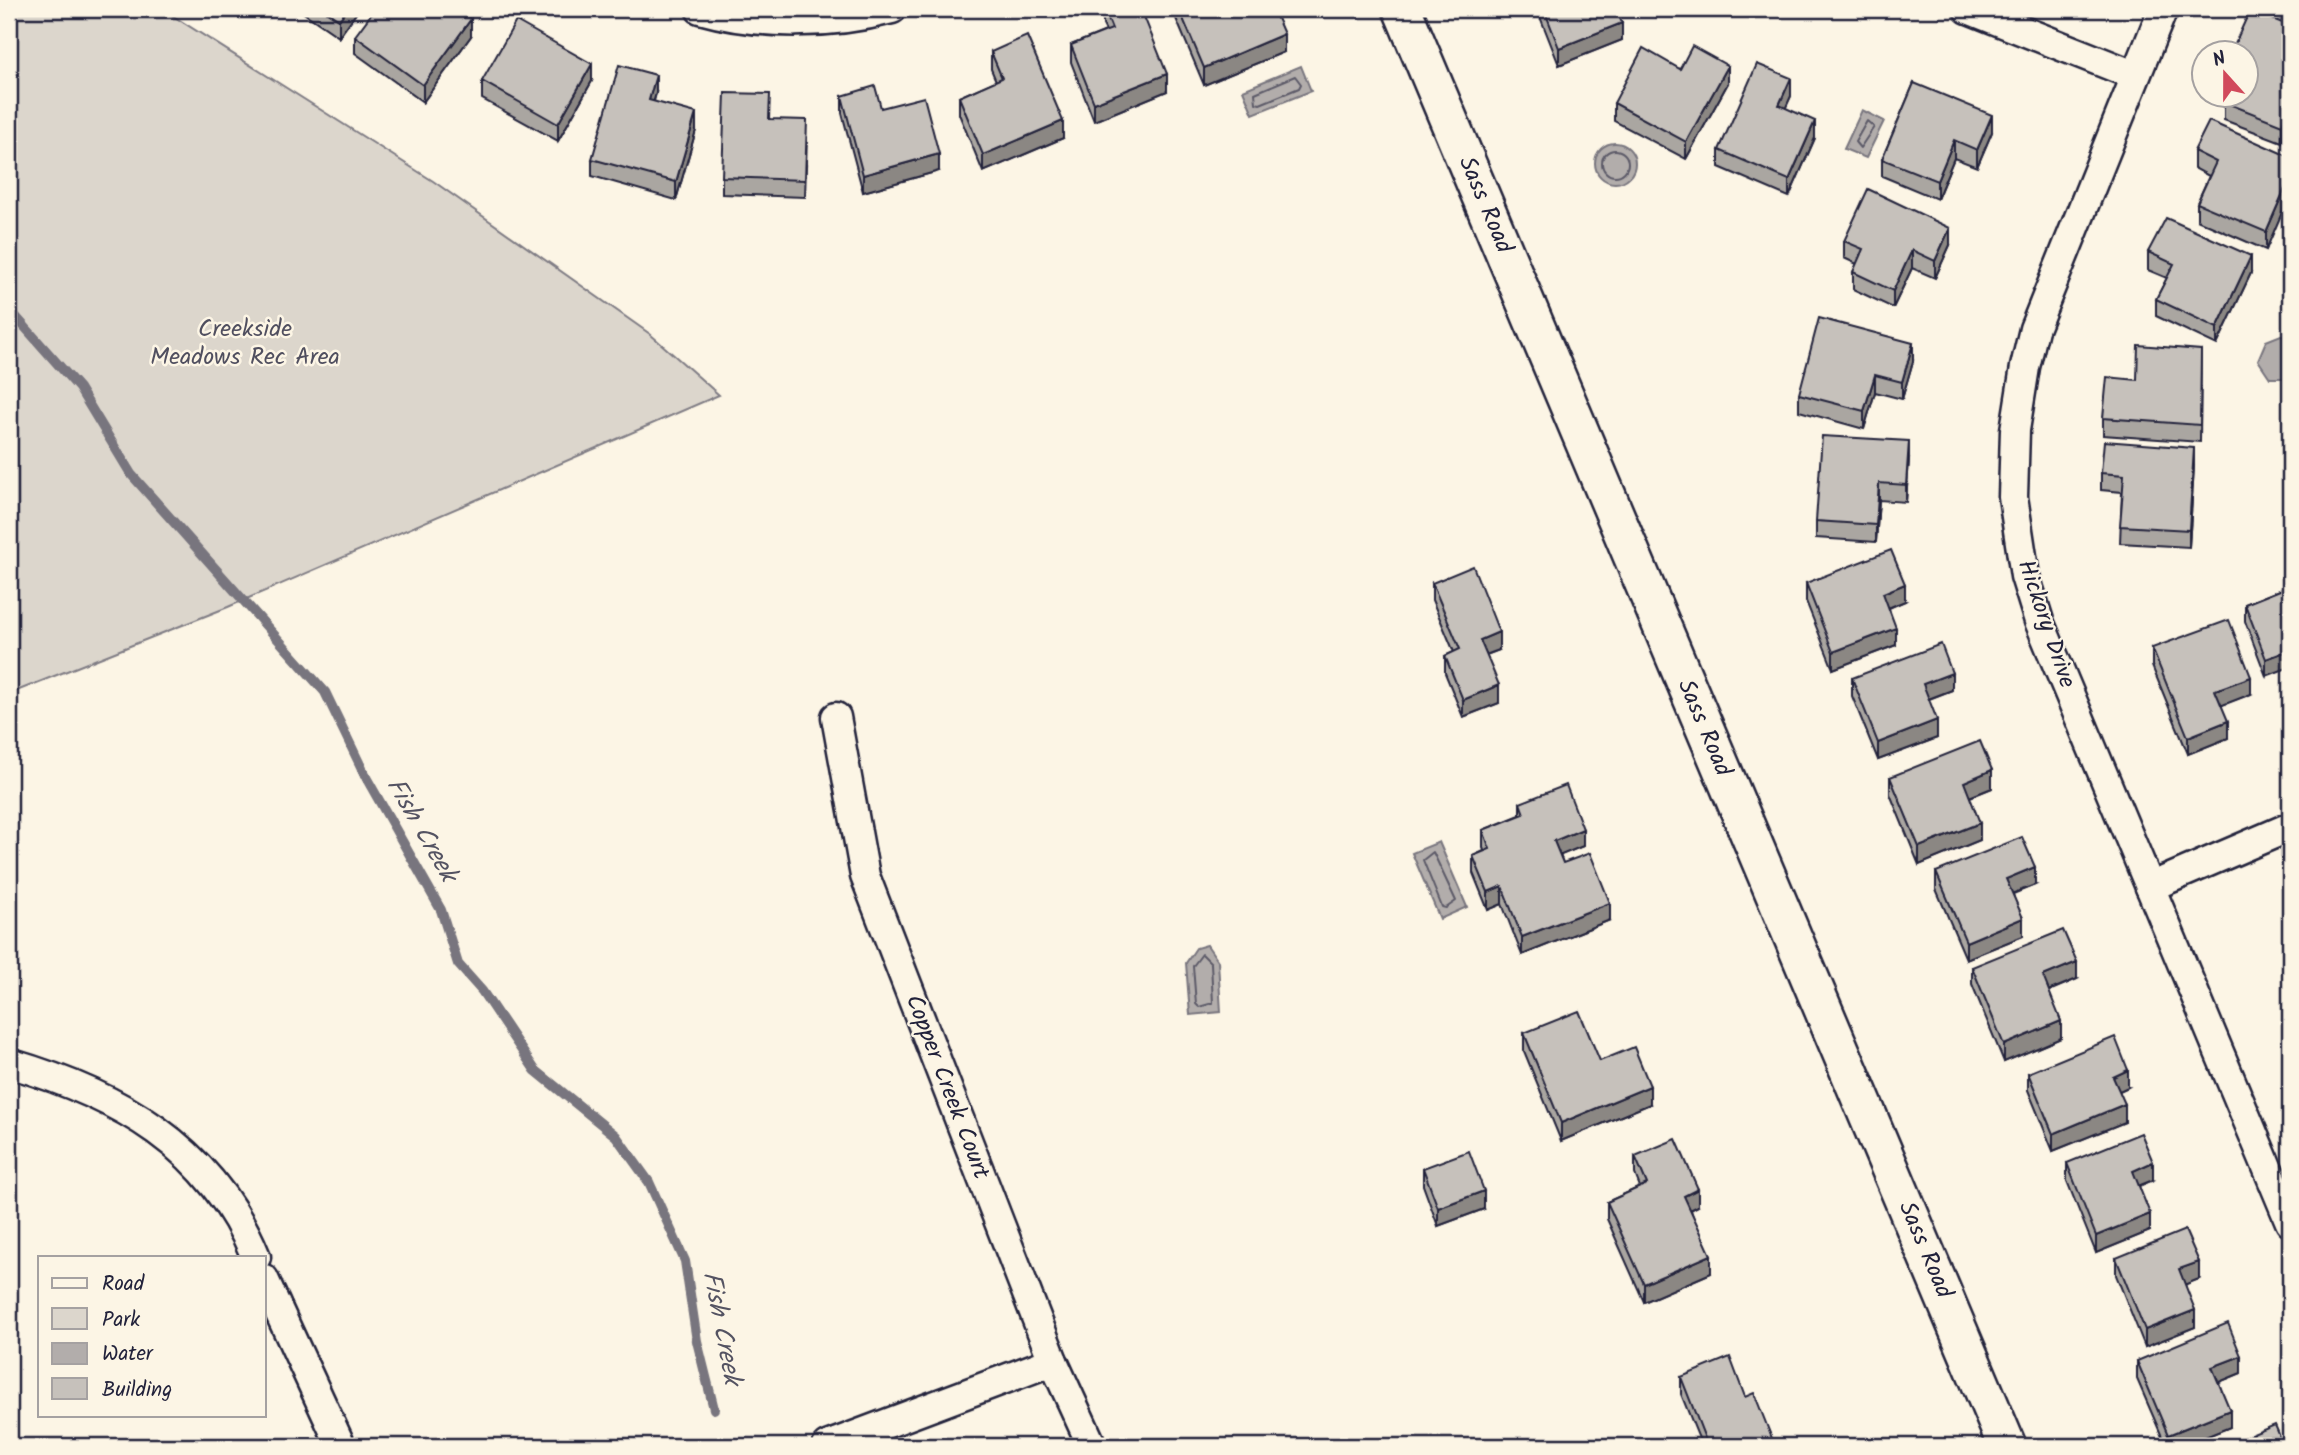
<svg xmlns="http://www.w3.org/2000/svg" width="2299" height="1455" font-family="Kalam,sans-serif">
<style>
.green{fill:#dcd6cc;stroke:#7f7c84;stroke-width:2}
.water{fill:#b2adab;stroke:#78757e;stroke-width:2}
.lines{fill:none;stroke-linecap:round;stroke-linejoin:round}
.shore{stroke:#5c5a68;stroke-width:2}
.stream{stroke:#78757e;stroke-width:10}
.minor-casing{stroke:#22223b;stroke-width:33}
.tertiary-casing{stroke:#22223b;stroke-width:42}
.minor{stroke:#fcf5e5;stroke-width:28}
.tertiary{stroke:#fcf5e5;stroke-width:37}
.wall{fill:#aaa6a1;stroke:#22223b;stroke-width:2}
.shaded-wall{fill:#8b8783;stroke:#22223b;stroke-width:2}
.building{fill:#c6c1bb;stroke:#22223b;stroke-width:2}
.labels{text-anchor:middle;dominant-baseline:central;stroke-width:5;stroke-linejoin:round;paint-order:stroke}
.street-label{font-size:24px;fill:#22223b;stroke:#fcf5e5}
.park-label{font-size:24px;fill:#504f5f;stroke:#fcf5e5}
.water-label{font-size:26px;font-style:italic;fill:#545362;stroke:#fcf5e5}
</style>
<rect width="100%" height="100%" fill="#fcf5e5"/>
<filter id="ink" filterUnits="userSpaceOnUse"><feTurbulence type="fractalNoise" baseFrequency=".0143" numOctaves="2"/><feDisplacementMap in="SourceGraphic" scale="14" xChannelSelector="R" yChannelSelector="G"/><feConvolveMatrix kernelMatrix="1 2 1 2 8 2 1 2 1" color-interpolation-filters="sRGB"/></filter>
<g filter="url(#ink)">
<path class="green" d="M9,9H162L433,181L650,334L719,395L228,607L9,694Z"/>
<g class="water">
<path d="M1301,66L1311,91L1253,114L1243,90Z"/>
<path d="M1862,110L1884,121L1866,158L1844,149Z"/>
<circle cx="1615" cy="163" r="20"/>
<path d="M2281,335L2290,337V378H2270L2258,360L2266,341Z"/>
<path d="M1439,842L1467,907L1440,919L1412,853Z"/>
<path d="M1207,945L1218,961L1221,1012L1190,1015L1186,963L1196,948Z"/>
</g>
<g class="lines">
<g class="shore">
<path d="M1295,76L1301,84L1299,88L1260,104L1256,103L1255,93Z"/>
<path d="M1867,121L1874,127L1860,148L1855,142Z"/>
<circle cx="1615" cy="163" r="13"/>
<path d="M1433,852L1456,901L1446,908L1442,907L1423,860Z"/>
<path d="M1202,954L1211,963L1213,1003L1199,1007L1196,1004L1193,966Z"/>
</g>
<path class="stream" d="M9,309L79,388L131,474L325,692L367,779L441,910L458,964L482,991L535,1070L616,1136L649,1182L685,1261L697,1341L714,1409"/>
<g class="minor-casing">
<g id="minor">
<path d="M700,9C760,26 832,25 892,9"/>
<path d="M1968,9L2134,75"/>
<path d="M2163,9L2034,329L2025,367L2015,430L2013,497L2025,576L2039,621L2290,1222"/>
<path d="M836,717L865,876L1053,1361L1092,1446"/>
<path d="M2150,887L2290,827"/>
<path d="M9,1063C118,1095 211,1146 256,1257"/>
<path d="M264,1279L341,1446"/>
<path d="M827,1446L1053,1361"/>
</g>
</g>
<g class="tertiary-casing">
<path id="tertiary" d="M1402,9L2007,1446"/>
</g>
<use href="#minor" class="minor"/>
<use href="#tertiary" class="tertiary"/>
</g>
<g class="wall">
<path d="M298,9H359L339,37Z"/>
<path d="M1103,9H1141L1167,91L1094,121L1071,62V45L1106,31L1103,25Z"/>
<path d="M1172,9H1273L1284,52L1204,85Z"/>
<path d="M1537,9H1616L1622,40L1559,65Z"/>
<path d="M2255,9H2290V23Z"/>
<path d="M2290,26L2282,142L2224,120V102L2246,52H2232V50Z"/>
<path d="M355,36H471L423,102L355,53Z"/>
<path d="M991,52L1063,138L983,172L959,114V97L996,81L991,69Z"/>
<path d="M1680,69L1728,83L1686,159L1614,121V103Z"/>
<path d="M482,81H592L558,141L482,99Z"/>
<path d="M1914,83L1992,132L1977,167L1954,158L1937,199L1882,176V159Z"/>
<path d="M656,93L654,101L696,130L676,200L592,176V159Z"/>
<path d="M842,96L881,108L939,171L863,192L842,113Z"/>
<path d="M1791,96L1785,108L1815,138L1789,197L1719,167V150Z"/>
<path d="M769,119L807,137L805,197L722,194V177Z"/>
<path d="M2194,151L2290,157L2266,250L2197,220V203L2209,176L2194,168Z"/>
<path d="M1844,241L1950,245L1935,278L1912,268L1893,308L1853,289V272L1857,264L1844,258Z"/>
<path d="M2148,252L2251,273L2217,345L2156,316V299L2167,278L2148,270Z"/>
<path d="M2201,350L2200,442L2103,435V418L2137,380Z"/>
<path d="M1913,361L1902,399L1875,392L1864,429L1799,411V394Z"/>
<path d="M1909,459L1906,502L1879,500L1876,542L1816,538V521Z"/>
<path d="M2194,466L2189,547L2120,543L2122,492L2101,490V473Z"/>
<path d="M1432,583L1499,650L1486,655L1499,703L1463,717L1445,673V656L1454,652L1432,600Z"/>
<path d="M1806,583L1905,601L1889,608L1896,645L1833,669L1806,601Z"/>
<path d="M2290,586L2266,676L2245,621V604Z"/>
<path d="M2152,648L2251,694L2221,705L2228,738L2188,754L2152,666Z"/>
<path d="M1852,678L1952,690L1929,699L1937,738L1878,760L1852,696Z"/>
<path d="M1890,777L1992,788L1970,797L1980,840L1919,865L1890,794Z"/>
<path d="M1520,803L1583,846L1560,855L1563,863L1610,920L1522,955L1502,904L1488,910L1473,873V856L1484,851L1483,847V830L1520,815Z"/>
<path d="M1936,872L2035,885L2013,894L2023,936L1966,959L1936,889Z"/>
<path d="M1972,967L2077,979L2049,991L2061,1038L2004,1062L1972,984Z"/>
<path d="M1524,1033L1600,1061L1650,1104L1561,1141L1524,1051Z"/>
<path d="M2028,1073L2128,1087L2119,1091L2125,1122L2053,1151L2028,1090Z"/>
<path d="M1635,1156L1698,1206L1691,1210L1711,1273L1644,1302L1607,1219V1202L1640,1187L1635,1174Z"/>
<path d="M2067,1163L2153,1180L2139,1186L2150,1231L2096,1253L2067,1181Z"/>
<path d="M1423,1168L1484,1209L1438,1226L1423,1185Z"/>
<path d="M2116,1258L2199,1279L2185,1284L2195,1327L2145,1347L2116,1275Z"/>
<path d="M2137,1361L2241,1373L2219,1382L2230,1427L2183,1446H2166L2137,1379Z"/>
<path d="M1681,1377L1745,1397L1775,1446H1702L1681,1394Z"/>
</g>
<g class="shaded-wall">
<path d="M347,9H359L339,37V20Z"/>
<path d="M471,19V36L423,102V85Z"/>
<path d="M1622,23V40L1559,65V48Z"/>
<path d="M2290,30V47L2286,41Z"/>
<path d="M1284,34V52L1204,85V68Z"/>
<path d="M592,64V81L558,141V124Z"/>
<path d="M1728,66V83L1686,159V142Z"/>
<path d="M1167,74V91L1094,121V103Z"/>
<path d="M656,75V93L649,117V100Z"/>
<path d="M1791,78V96L1779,123V105Z"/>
<path d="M2290,104V121L2282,142V125Z"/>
<path d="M696,113V130L676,200V182Z"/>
<path d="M1992,115V132L1977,167V150Z"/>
<path d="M1063,121V138L983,172V155Z"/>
<path d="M1815,121V138L1789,197V180Z"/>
<path d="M1954,140V158L1937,199V181Z"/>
<path d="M939,154V171L863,192V175Z"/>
<path d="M2290,177V194L2266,250V232Z"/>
<path d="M1950,228V245L1935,278V261Z"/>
<path d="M1912,250V268L1893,308V291Z"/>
<path d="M2251,256V273L2217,345V328Z"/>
<path d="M1913,343V361L1902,399V382Z"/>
<path d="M1875,375V392L1864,429V411Z"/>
<path d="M1909,441V459L1906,502V485Z"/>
<path d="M2194,448V466L2189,547V530Z"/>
<path d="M1879,483V500L1876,542V525Z"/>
<path d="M1905,584V601L1883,610V593Z"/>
<path d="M1896,628V645L1833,669V652Z"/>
<path d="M1499,632V650L1480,657V640Z"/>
<path d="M2290,650V667L2266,676V659Z"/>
<path d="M1952,673V690L1923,701V684Z"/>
<path d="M2251,677V694L2215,708V690Z"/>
<path d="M1499,685V703L1463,717V700Z"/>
<path d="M1937,720V738L1878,760V743Z"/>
<path d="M2228,721V738L2188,754V737Z"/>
<path d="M1992,770V788L1964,799V782Z"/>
<path d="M1980,823V840L1919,865V847Z"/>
<path d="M1583,829V846L1554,858V841Z"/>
<path d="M2035,867V885L2006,896V879Z"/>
<path d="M1502,886V904L1488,910V892Z"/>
<path d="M1610,903V920L1522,955V937Z"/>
<path d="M2023,918V936L1966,959V942Z"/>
<path d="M2077,962V979L2043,993V976Z"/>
<path d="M2061,1021V1038L2004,1062V1045Z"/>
<path d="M2128,1070V1087L2113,1094V1077Z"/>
<path d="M1650,1086V1104L1561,1141V1123Z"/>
<path d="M2125,1104V1122L2053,1151V1134Z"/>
<path d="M2153,1162V1180L2133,1188V1171Z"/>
<path d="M1698,1189V1206L1684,1213V1196Z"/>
<path d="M1484,1191V1209L1438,1226V1208Z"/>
<path d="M2150,1214V1231L2096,1253V1236Z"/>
<path d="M1711,1255V1273L1644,1302V1284Z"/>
<path d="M2199,1262V1279L2179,1287V1269Z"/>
<path d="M2195,1310V1327L2145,1347V1330Z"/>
<path d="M2241,1356V1373L2212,1385V1367Z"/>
<path d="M2230,1410V1427L2183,1446H2168V1435Z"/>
</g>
<g class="building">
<path d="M323,9H347L339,20Z"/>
<path d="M375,9H457L471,19L423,85L355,36Z"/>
<path d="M1104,9H1141L1167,74L1094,103L1071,45L1112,29Z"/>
<path d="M1179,9H1273L1284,34L1204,68Z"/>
<path d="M1544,9H1616L1622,23L1559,48Z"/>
<path d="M2250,10L2290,26V30L2286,41L2290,43V104L2282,125L2224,102L2227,94H2246V52H2237L2232,50Z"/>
<path d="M516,21L592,64L558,124L482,81Z"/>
<path d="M1027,36L1063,121L983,155L959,97L1002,78L991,52Z"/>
<path d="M1692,46L1728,66L1686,142L1614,103L1643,48L1680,69Z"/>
<path d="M1757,64L1791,78L1779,105L1815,121L1789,180L1719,150Z"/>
<path d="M619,65L656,75L649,100L696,113L676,182L592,159Z"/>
<path d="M1914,83L1992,115L1977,150L1954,140L1937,181L1882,159Z"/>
<path d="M875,86L881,108L924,97L939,154L863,175L842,96Z"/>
<path d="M725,93L770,94L769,119L807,120L805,180L722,177Z"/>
<path d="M2209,121L2290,157V177L2266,232L2197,203L2216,162L2194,151Z"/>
<path d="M1868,189L1950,228L1935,261L1912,250L1893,291L1853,272L1863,249L1844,241Z"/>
<path d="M2166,218L2251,256L2217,328L2156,299L2174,264L2148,252Z"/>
<path d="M1819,318L1913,343L1902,382L1875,375L1864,411L1799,394Z"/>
<path d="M2138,345L2201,350L2200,425L2103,418L2107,377L2137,380Z"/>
<path d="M1822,436L1909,441L1906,485L1879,483L1876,525L1816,521Z"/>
<path d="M2104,441L2194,448L2189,530L2120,526L2124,475L2101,473Z"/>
<path d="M1891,550L1905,584L1883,593L1896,628L1833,652L1806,583Z"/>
<path d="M1473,566L1499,632L1480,640L1499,685L1463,700L1445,656L1460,649L1432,583Z"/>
<path d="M2290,586V650L2266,659L2245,604Z"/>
<path d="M2229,620L2251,677L2215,690L2228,721L2188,737L2152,648Z"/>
<path d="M1941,644L1952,673L1923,684L1937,720L1878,743L1852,678Z"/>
<path d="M1980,741L1992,770L1964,782L1980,823L1919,847L1890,777Z"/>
<path d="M1566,785L1583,829L1554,841L1563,863L1590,853L1610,903L1522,937L1502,886L1488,892L1473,856L1490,849L1483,830L1524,814L1520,803Z"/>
<path d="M2022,837L2035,867L2006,879L2023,918L1966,942L1936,872Z"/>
<path d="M2063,930L2077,962L2043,976L2061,1021L2004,1045L1972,967Z"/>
<path d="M1579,1011L1600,1061L1634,1047L1650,1086L1561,1123L1524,1033Z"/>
<path d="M2115,1037L2128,1070L2113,1077L2125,1104L2053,1134L2028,1073Z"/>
<path d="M2141,1133L2153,1162L2133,1171L2150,1214L2096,1236L2067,1163Z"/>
<path d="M1676,1139L1698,1189L1684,1196L1711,1255L1644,1284L1607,1202L1647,1184L1635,1156Z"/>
<path d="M1469,1151L1484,1191L1438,1208L1423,1168Z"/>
<path d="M2185,1230L2199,1262L2179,1269L2195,1310L2145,1330L2116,1258Z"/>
<path d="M2228,1323L2241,1356L2212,1367L2230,1410L2168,1435L2137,1361Z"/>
<path d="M1730,1357L1745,1397L1754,1393L1775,1446H1708L1681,1377Z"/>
<path d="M2275,1425L2284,1446H2224Z"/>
</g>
</g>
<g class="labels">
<g class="street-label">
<text transform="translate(1485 205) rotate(67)">Sass Road</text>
<text transform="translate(2046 624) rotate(71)">Hickory Drive</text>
<text transform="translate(1704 728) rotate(67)">Sass Road</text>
<text transform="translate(947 1087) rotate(69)">Copper Creek Court</text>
<text transform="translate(1925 1250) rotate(67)">Sass Road</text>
</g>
<g class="park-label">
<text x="245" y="329">Creekside<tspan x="245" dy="28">Meadows Rec Area</tspan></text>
</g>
<g class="water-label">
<text transform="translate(421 830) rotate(60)">Fish Creek</text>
<text transform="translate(721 1328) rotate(79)">Fish Creek</text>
</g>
</g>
<rect width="2299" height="1455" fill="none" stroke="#fcf5e5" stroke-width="35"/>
<rect x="18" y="18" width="2264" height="1420" fill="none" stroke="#22223b" stroke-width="2.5" filter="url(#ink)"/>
<rect x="38" y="1256" width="228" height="161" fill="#fcf5e5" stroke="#a5a1a1" stroke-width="2"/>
<rect x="52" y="1278" width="35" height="10" fill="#fcf5e5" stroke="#a5a1a1" stroke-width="2"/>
<text x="102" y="1290" font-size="21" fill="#22223b">Road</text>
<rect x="52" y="1308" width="35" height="21" fill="#dcd6cc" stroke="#a5a1a1" stroke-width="2"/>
<text x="102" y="1326" font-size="21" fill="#22223b">Park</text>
<rect x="52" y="1343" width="35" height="21" fill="#b2adab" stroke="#a5a1a1" stroke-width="2"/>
<text x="102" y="1360" font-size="21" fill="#22223b">Water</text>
<rect x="52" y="1378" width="35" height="21" fill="#c6c1bb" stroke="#a5a1a1" stroke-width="2"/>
<text x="102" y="1396" font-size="21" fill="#22223b">Building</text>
<g transform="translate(2225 74) rotate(339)"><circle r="33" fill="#fcf5e5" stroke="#a5a1a1" stroke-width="2"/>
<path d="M0-5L12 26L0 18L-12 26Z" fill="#d1495b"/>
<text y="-10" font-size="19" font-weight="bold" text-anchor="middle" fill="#22223b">N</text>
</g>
</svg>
